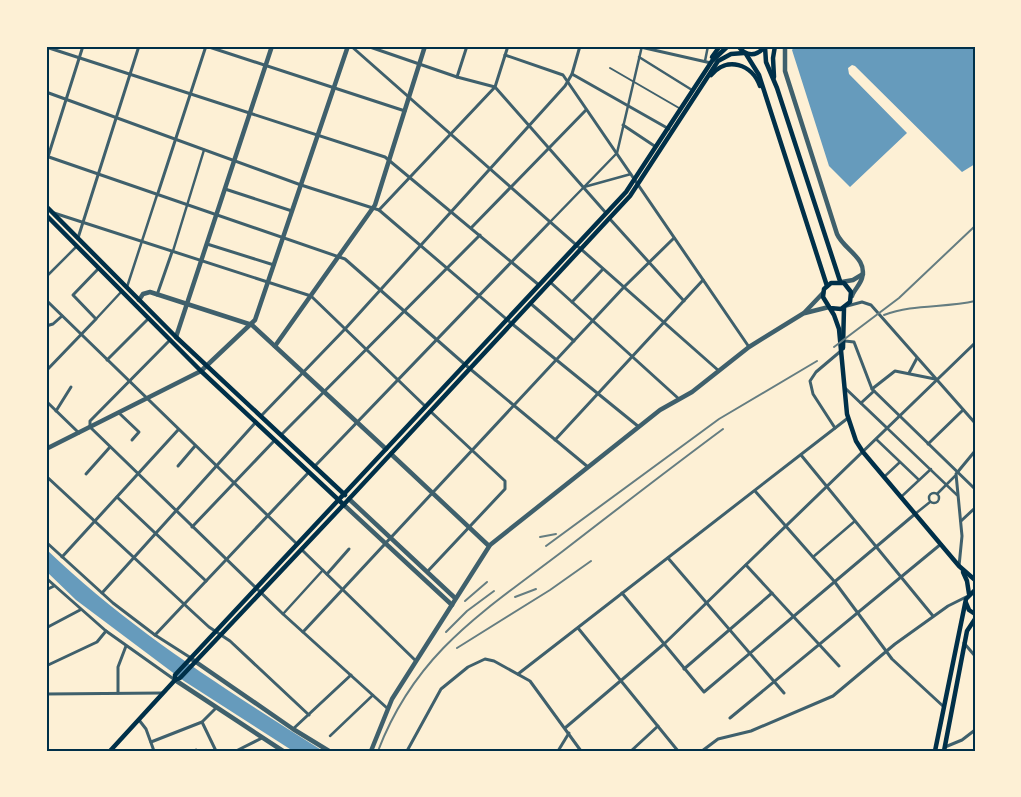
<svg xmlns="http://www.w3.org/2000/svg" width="1021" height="797" font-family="'PT Sans',sans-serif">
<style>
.water{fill:#669bbc}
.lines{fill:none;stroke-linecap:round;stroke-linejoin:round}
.service{stroke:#3f606c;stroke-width:2}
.pedestrian{stroke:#3f606c;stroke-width:2.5}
.minor{stroke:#3f606c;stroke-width:3}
.tertiary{stroke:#3f606c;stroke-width:4.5}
.secondary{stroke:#003049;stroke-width:4.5}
.rail{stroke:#657d81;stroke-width:2}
.neatline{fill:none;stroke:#003049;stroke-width:2}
</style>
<rect width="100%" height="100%" fill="#fdf0d5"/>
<g class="water">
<path d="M795,46H975V164L962,172L855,66L852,65L848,68L849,74L907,133L850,187L829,166L792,50Z"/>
<path d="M46,549C130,630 225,689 323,751H293L184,681L76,600L46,571Z"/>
</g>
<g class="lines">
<path class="service" d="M610,68L679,108"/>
<g class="pedestrian">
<path d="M639,57L692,90"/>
<path d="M705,61L708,46"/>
<path d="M584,187L631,174"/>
<path d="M550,222L617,153L642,46"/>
<path d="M173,251L204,150"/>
<path d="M46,277L77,246"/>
<path d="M127,287L157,195"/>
<path d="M96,319L122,291"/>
<path d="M887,428L957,495"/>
<path d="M876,439L919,480"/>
<path d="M884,477L900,462"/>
<circle cx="934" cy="498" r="5"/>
<path d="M937,494L955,476"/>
<path d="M901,497L931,469"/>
<path d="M915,514L930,502"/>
<path d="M813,557L855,521"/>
<path d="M283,614L323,570"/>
<path d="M330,736L373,695"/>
</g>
<g class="minor">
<path d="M206,46L405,111"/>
<path d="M351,46L719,371"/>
<path d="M367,46L457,77L495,87L606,213"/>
<path d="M636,46L711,63"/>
<path d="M46,47L385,157L539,285"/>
<path d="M505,55L563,75L749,347"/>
<path d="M572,74L669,129"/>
<path d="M457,77L467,46"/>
<path d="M46,92L301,185L379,210L511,323L639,427"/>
<path d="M623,125L656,147"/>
<path d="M46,156L345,259L469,368L588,467"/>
<path d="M46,163L83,46"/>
<path d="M225,189L292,211"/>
<path d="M158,193L206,46"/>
<path d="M379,210L495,87L508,46"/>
<path d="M54,213L311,296L425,406"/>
<path d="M609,218L684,301"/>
<path d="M471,228L586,110"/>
<path d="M78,238L139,46"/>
<path d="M207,244L274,265"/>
<path d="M550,282L679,399"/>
<path d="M157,295L172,252"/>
<path d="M46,300L297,544"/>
<path d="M572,302L603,269"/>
<path d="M530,303L574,341"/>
<path d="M847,306L862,302L871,305L975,423"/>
<path d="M46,326L53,324L62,316"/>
<path d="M170,340L90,421V427L283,614L387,708"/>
<path d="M845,341L854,342L872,389L975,489"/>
<path d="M107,360L149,318"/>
<path d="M46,371L96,319L73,295L99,268"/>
<path d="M909,373L917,358"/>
<path d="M845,388L887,428"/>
<path d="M872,389L895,371L935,379"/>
<path d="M46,401L79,433"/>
<path d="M861,403L874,391"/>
<path d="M56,411L71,387"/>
<path d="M119,413L139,432L132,440"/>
<path d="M261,416L345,329L565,86L572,74L580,46"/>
<path d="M835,428L813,394L810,381L816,372L842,350"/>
<path d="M281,435L480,235"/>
<path d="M555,440L703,280"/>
<path d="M928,444L963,410"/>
<path d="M801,455L933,616"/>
<path d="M178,466L195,446"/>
<path d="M314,467L550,222"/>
<path d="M86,474L110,447"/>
<path d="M46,476L184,604L209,627L230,641L309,715"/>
<path d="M755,491L834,581L892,659L944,707"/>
<path d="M117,497L206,581"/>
<path d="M961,521L975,508"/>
<path d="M192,527L275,440"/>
<path d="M46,542L113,603L155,635L191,658"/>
<path d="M302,550L416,661"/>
<path d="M62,557L178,430"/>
<path d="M668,558L784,693"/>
<path d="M746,565L839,666"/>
<path d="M959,566L962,536L956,474L975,451"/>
<path d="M427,572L505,489V481L430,411"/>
<path d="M327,574L349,549"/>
<path d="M46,578L106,631L175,680"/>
<path d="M46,590L54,586"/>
<path d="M102,593L256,422"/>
<path d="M622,593L704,692L915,514"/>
<path d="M46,628L80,610"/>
<path d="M578,628L678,751"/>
<path d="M303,632L624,287L674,238"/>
<path d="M155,635L309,472"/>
<path d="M964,643L975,656"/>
<path d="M46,666L97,642L106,631"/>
<path d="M684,669L772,593"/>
<path d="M518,674L848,418"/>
<path d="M118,693V667L126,646"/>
<path d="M46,694L163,693"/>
<path d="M730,718L941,544"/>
<path d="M139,720L146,729L154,751"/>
<path d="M202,722L216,751"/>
<path d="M565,728L664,644L975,343"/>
<path d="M293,729L351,675"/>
<path d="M151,742L202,722L216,708"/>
<path d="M945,747L962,740L975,730"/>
<path d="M194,751L196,750"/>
<path d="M236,751L262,738"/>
<path d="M407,751L441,689L468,667L485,659L494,661L530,681L581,751"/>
<path d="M558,751L569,733"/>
<path d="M631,751L658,726"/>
<path d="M702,751L718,739L751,731L833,696L895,644L948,606L966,597"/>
</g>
<g class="tertiary">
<path d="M785,46V71L837,234C844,250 868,258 862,278C860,285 854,290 852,296"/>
<path d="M842,282L853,280L863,274"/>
<path d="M139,300L143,294L150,292L252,325L386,449"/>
<path d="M805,313L829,307"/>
<path d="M176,337L272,46"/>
<path d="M275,346L375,205L425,46"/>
<path d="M46,449L201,371L255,320L348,46"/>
<path d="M391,454L489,546"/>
<path d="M349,499L455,598"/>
<path d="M344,505L452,605"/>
<path d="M193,660L293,729L329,751"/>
<path d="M175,680L283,751"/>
<path d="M46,749L48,751"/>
<path d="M371,751L392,699L490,545L660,410L692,392L749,347L804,313L823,293"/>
</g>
<g class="secondary">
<path d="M738,46C746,57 757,57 765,46"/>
<path d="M765,47L766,62L777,88L840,281"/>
<path d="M746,54L759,75L827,286"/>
<path d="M712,57L720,46"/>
<path d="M711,75C727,56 752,64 760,86"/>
<path d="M774,77L773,58L775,46"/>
<path d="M46,206L176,337L345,495"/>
<path d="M46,215L201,371L344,505"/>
<path d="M830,308L841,309L850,302L851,292L844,283H831L824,289L823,297L834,315L839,329L847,414L856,441L863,452L959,566L975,580"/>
<path d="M843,348L844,308"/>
<path d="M963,572L967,581L969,594"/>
<path d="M966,603L969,610L975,614"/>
<path d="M175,680V675L626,192L712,61L728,46"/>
<path d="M110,751L175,680L180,678L349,499L630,196L718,61L731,54L744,53"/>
<path d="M935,751L966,599L975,590"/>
<path d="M944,751L967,631L975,619"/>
</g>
<g class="rail">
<path d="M884,315C913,304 945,308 975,301"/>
<path d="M834,347L899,298L975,226"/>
<path d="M540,537L556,534"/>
<path d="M546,546L719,419L817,361"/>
<path d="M515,597L536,589"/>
<path d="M465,601L487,582"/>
<path d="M446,632L467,611L494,591"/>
<path d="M457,648L550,590L591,561"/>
<path d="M378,751C416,652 483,612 563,551C616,510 669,469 723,429"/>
</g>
</g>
<rect width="1021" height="797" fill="none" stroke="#fdf0d5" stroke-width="95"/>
<rect x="48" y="48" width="926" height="702" class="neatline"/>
</svg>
